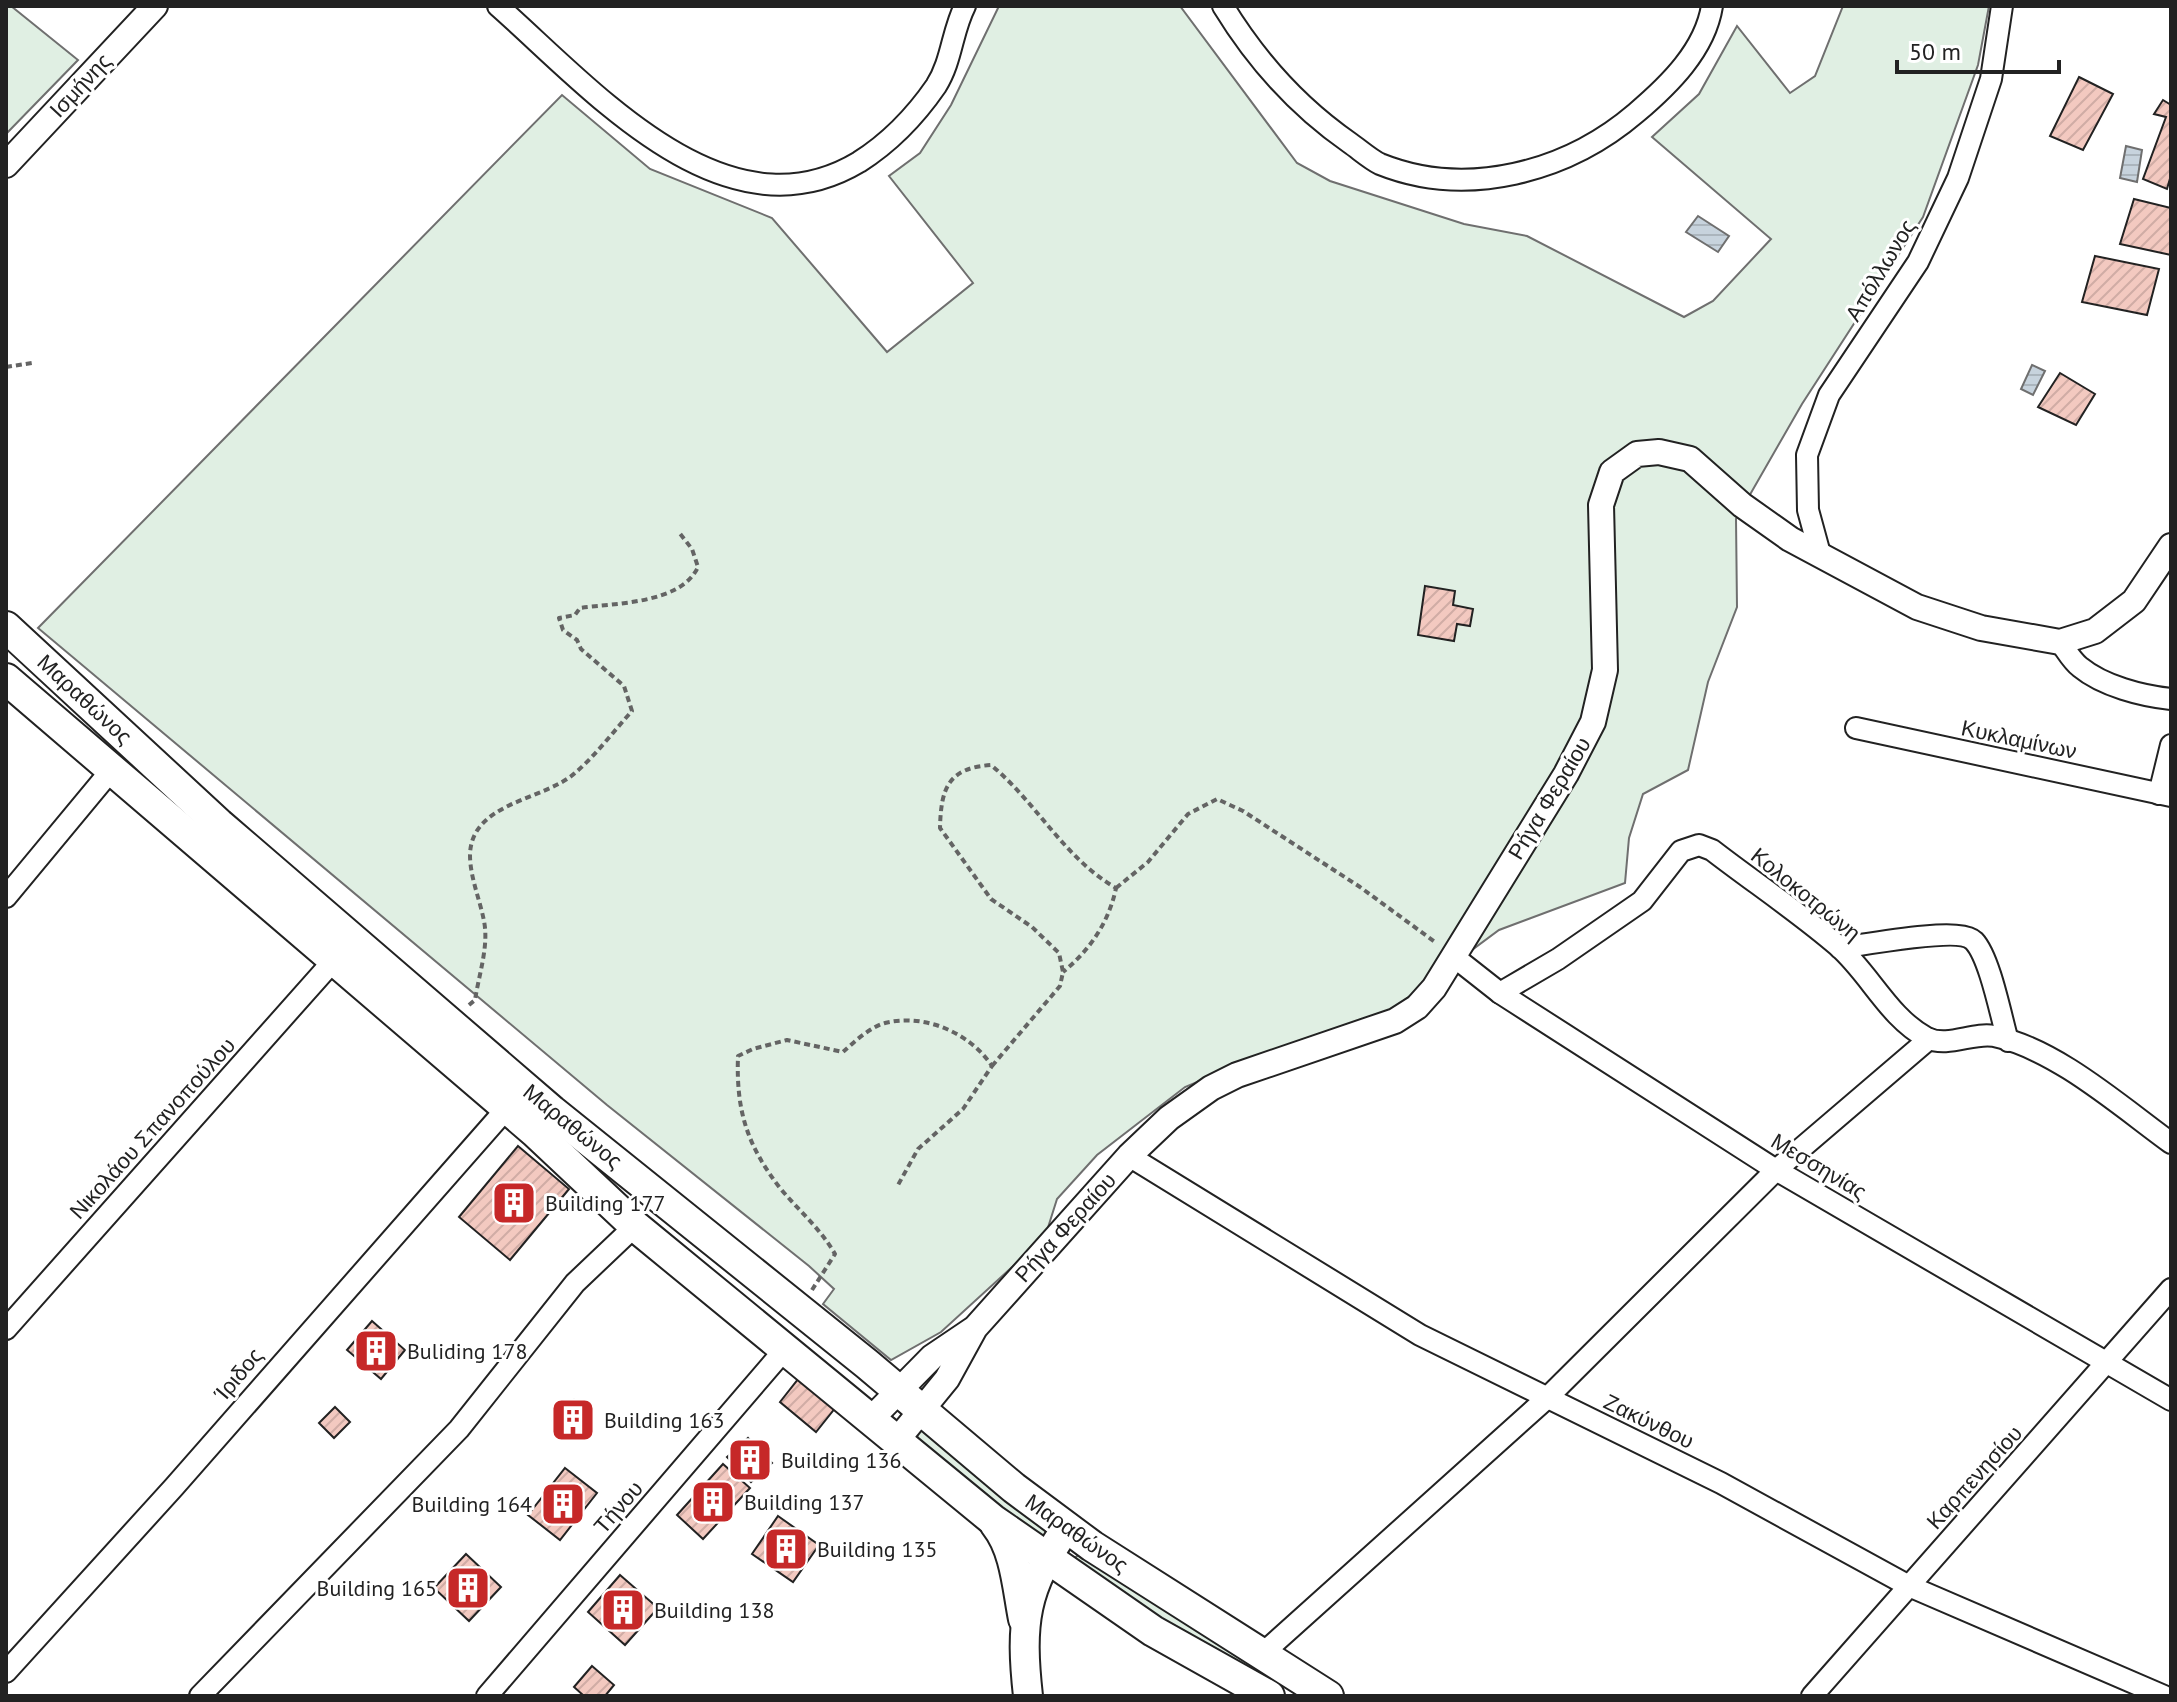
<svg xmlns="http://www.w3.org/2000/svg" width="2177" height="1702" font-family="'PT Sans',sans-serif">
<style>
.grass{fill:#e0efe3;stroke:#6f6f6f;stroke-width:2}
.water{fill:url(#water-rules);stroke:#6f6f6f;stroke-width:2}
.building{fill:url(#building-hatch);stroke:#222;stroke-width:2}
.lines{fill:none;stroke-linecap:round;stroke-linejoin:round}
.minor-casing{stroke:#222;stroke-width:24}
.tertiary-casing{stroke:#222;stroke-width:28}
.secondary-casing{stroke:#222;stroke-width:32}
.primary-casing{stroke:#222;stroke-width:34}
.path{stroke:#646464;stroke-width:4;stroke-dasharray:6 4;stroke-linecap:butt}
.minor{stroke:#fff;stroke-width:20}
.tertiary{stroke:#fff;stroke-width:24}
.secondary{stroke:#fff;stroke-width:28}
.primary{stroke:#fff;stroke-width:30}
.labels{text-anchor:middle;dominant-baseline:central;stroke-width:6;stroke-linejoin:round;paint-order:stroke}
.street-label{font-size:22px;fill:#222;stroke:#fff}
.poi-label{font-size:22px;fill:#222;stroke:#fff;text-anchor:start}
</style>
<defs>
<pattern id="water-rules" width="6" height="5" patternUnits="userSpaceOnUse" patternTransform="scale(2)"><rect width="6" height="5" fill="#c7d3dd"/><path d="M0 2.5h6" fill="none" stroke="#abb5bd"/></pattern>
<pattern id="building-hatch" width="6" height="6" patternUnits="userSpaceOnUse" patternTransform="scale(2)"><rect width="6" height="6" fill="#f3c9c0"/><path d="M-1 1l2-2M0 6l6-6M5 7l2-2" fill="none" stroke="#d0aca5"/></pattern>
</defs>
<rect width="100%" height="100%" fill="#fff"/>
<g class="grass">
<path d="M6,6H11L78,60L6,134Z"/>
<path d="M999,6H1180L1297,163L1330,181L1464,224L1527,236L1684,317L1713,301L1771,239L1652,137L1699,94L1737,26L1790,93L1815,76L1843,6H1989L1978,65L1923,217L1802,404L1736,519L1737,607L1708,682L1688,770L1643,794L1629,838L1625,883L1499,930L1387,1013L1271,1051L1185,1087L1097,1155L1057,1199L1045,1237L941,1332L891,1360L823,1304L834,1289L809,1266L607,1105L38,628L562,95L650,169L772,218L887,352L973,283L889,176L920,153L951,105Z"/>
<path d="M921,1429L1047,1530L1046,1537L1037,1538L918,1441L917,1434Z"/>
<path d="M1080,1554L1259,1668L1253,1678L1175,1633L1073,1559Z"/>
</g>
<g class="water">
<path d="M2126,146L2142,150L2137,182L2120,178Z"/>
<path d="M1698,216L1729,236L1718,252L1686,232Z"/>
<path d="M2032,365L2045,371L2033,395L2021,389Z"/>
</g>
<g class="building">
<path d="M2079,77L2113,94L2083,150L2050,136Z"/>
<path d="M2163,100L2171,105V175L2167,189L2143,179L2166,117L2154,114Z"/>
<path d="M2134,199L2171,208V255L2120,244Z"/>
<path d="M2095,256L2159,269L2147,315L2082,302Z"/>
<path d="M2060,373L2095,394L2076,425L2038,407Z"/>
<path d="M1425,586L1455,591L1453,605L1473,609L1470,626L1457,624L1454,641L1418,635Z"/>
<path d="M518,1146L569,1189L510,1260L459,1217Z"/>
<path d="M372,1321L405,1350L381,1379L347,1350Z"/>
<path d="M799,1378L836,1407L816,1432L780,1402Z"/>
<path d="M574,1400L592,1418L572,1439L553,1421Z"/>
<path d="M335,1407L350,1422L334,1438L319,1423Z"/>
<path d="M748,1438L772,1463L751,1482L727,1457Z"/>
<path d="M723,1464L750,1488L703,1539L677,1515Z"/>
<path d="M565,1468L597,1493L560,1540L528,1515Z"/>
<path d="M778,1516L819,1545L793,1582L752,1554Z"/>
<path d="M466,1554L501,1587L469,1621L434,1588Z"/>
<path d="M620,1575L658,1608L625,1645L588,1612Z"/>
<path d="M592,1666L614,1685L605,1696H584L574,1687Z"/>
</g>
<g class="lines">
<g class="minor-casing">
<g id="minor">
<path d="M498,6C591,88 724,243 859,162C889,143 916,115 936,86C952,61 952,31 965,6"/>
<path d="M1223,6C1256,60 1298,107 1350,143C1360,150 1370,159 1380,164C1467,199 1567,172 1636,113C1669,85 1705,50 1712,6"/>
<path d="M1820,554L1808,510L1807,455L1829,395L1918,262L1958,178L1991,79L2002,6"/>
<path d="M2060,642C2066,650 2072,661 2080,667C2103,686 2142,696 2171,699"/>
<path d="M1856,728L2171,796"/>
<path d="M2159,794L2171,745"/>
<path d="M6,897L113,768"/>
<path d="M1840,948C1863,945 1960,926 1974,941C1990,958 2001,1017 2008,1041"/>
<path d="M1453,956L1500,993L1776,1170L2171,1400"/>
<path d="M1500,993L1558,959L1642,901L1681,851L1699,845L1712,850C1752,881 1800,913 1838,946C1870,974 1889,1018 1927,1038C1948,1048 1973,1032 1994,1036C2056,1049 2120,1106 2171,1143"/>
<path d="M1129,1156L1420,1335L1721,1483L1909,1586L2164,1696"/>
<path d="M6,1329L335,959"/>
<path d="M1261,1655L1547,1398L1776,1170L1929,1039"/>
<path d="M6,1672L174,1487L507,1108"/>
<path d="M200,1696L459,1429L575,1283L635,1226"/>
<path d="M487,1696L786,1348"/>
<path d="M1812,1696L2171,1289"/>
</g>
</g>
<g class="tertiary-casing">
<g id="tertiary">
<path d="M6,165L155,6"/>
<path d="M872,1418L932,1357L972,1330"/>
<path d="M898,1439L947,1379L975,1328L1129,1156L1169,1118L1211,1088L1237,1075L1395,1021L1417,1007L1434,988L1566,774L1593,722L1605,670L1601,505L1612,472L1637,454L1659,452L1690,459L1742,505L1790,539L1917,607L1981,628L2060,642L2095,631L2134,601L2171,546"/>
</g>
</g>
<g class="secondary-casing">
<path id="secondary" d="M1028,1696C1020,1624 1024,1588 1067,1527"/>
</g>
<g class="primary-casing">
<g id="primary">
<path d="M6,627L219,824L552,1111L867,1364L1014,1488L1092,1546L1328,1696"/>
<path d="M6,679L535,1132L635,1226L993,1520L1153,1631L1269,1696"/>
<path d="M996,1525C1016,1550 1018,1589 1024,1619"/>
</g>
</g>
<g class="path">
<path d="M6,367L32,363"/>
<path d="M1116,888L1148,862L1188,814L1217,799L1243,811L1360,887L1435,942"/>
<path d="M469,1005L475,1000C479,974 489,946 484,921C480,900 470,877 470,855C471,802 543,801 575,773C596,755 613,732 632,711L624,686L581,649L577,640L563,630L559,618L575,615L580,608C615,603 681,604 698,567L692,549L678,531"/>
<path d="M992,1066L1060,986L1063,972L1059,953L1032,927L991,899L940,828C941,788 948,768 991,765C1037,803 1064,858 1116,888C1109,922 1090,950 1063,972"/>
<path d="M812,1290L835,1254C820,1228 799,1211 780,1188C747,1145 736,1111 738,1056L753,1049L787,1040L843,1052C854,1042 870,1027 885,1023C925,1013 970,1033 992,1066L963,1109L918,1149L898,1185"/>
</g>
<use href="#minor" class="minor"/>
<use href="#tertiary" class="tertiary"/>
<use href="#secondary" class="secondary"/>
<use href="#primary" class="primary"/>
</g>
<defs>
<g id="building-square" transform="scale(2.3)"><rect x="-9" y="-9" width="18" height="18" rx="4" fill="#c62828" stroke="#fff"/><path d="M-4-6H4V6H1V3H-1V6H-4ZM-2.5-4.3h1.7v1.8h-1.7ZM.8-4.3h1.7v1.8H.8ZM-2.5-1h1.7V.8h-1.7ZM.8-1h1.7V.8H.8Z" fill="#fff"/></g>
</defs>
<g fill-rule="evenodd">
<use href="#building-square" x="514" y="1203"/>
<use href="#building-square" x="376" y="1351"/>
<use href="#building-square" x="573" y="1420"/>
<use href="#building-square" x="750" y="1460"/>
<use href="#building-square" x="713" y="1502"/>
<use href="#building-square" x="563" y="1504"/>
<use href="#building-square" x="786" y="1549"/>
<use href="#building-square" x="468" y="1588"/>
<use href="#building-square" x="623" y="1610"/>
</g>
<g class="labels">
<g class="street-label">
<text transform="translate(80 85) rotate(-47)">Ισμήνης</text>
<text transform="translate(1880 270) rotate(-59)">Απόλλωνος</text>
<text transform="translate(85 699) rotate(43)">Μαραθώνος</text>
<text transform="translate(2019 739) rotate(12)">Κυκλαμίνων</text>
<text transform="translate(1549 798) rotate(-59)">Ρήγα Φεραίου</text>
<text transform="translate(1806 894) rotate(39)">Κολοκοτρώνη</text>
<text transform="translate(573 1126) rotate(39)">Μαραθώνος</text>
<text transform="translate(152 1128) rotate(-48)">Νικολάου Σπανοπούλου</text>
<text transform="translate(1819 1166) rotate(31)">Μεσσηνίας</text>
<text transform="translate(1065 1227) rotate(-48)">Ρήγα Φεραίου</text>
<text transform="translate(238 1374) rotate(-50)">Ίριδος</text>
<text transform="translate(1649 1421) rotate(26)">Ζακύνθου</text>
<text transform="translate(1974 1477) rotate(-48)">Καρπενησίου</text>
<text transform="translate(618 1507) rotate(-49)">Τήνου</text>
<text transform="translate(1077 1533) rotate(35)">Μαραθώνος</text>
</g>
<g class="poi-label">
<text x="545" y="1203">Building 177</text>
<text x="407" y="1351">Buliding 178</text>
<text x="604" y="1420">Building 163</text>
<text x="781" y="1460">Building 136</text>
<text x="744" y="1502">Building 137</text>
<text x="532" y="1504" text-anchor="end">Building 164</text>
<text x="817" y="1549">Building 135</text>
<text x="437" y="1588" text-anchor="end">Building 165</text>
<text x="654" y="1610">Building 138</text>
</g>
</g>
<rect width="2177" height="1702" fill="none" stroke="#222222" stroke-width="16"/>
<path d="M1897 60v12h162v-12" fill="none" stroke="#222222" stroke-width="4"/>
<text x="1909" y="60" font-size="24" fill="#222222" stroke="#ffffff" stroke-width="6" paint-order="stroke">50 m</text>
</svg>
